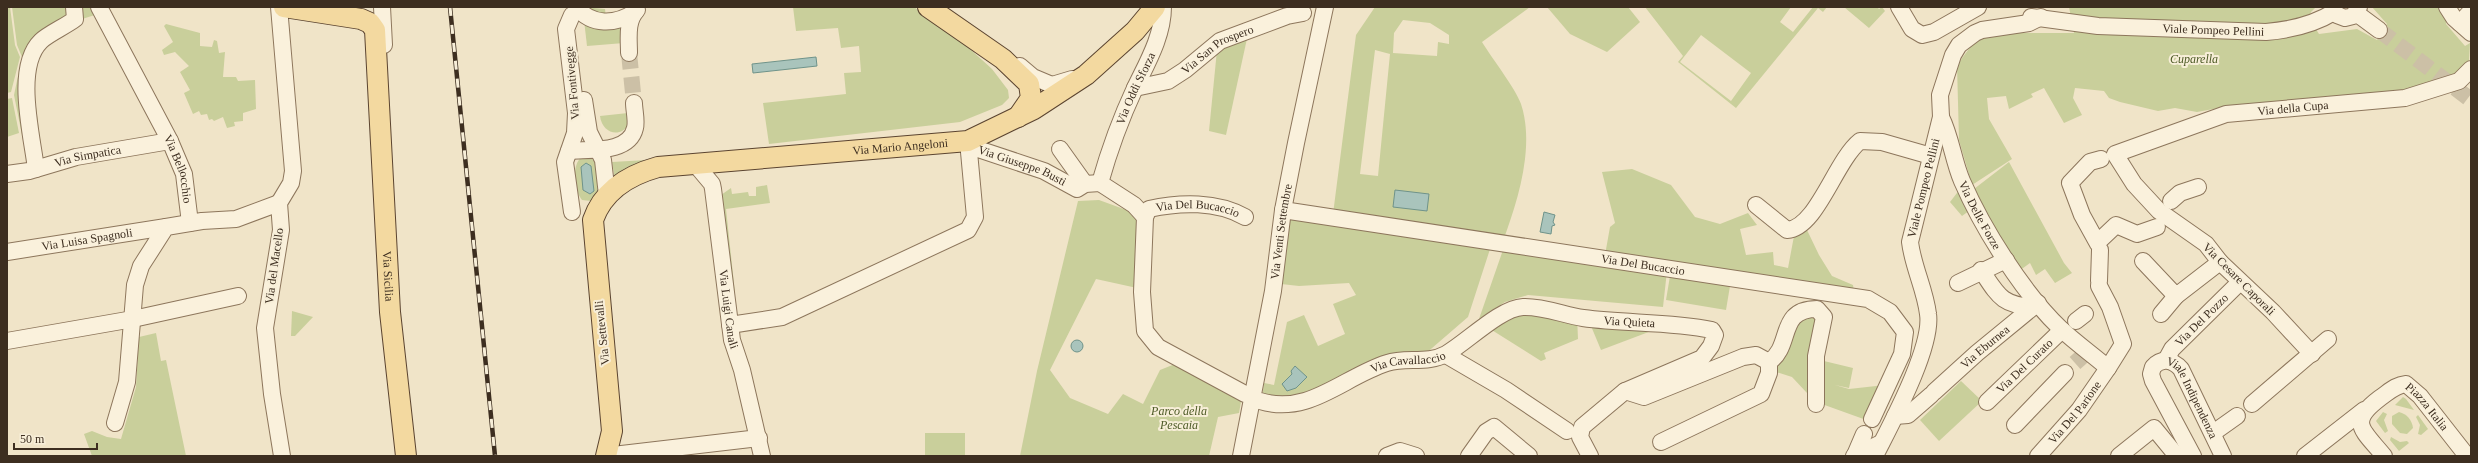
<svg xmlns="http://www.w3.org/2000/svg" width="2478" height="463" font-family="'Times New Roman',serif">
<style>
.green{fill:#c9cf9b;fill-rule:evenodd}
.water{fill:#a9c4bc;stroke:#6f938a}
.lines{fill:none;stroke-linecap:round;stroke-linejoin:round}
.minor-tunnel{stroke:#ccc0a6;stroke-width:16;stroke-dasharray:16 8;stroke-linecap:butt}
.minor-casing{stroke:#8d765c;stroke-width:18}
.major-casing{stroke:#5b4430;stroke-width:22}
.minor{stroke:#faf1dc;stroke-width:16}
.major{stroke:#f3d9a0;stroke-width:20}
.rail-casing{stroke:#3d2e20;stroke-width:4.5}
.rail{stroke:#f7eed8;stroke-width:3;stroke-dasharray:9;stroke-linecap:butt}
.labels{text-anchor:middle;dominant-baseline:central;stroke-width:4;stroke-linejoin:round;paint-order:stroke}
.street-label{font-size:12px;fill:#3d2e20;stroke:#f7eed8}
.park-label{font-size:12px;font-style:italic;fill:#4d5a26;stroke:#f7eed8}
</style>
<rect width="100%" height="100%" fill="#f0e4c8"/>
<g class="green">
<path d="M7,7H10L15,45L20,57L11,92L7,93Z"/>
<path d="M12,7H96L98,14L79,20L78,27L38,52L32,76L43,162L28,165L14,95L22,57L17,45Z"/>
<path d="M583,7L605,9L606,18Z"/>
<path d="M793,7H914L959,39L992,69L1008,90L1009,98L1002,105L960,122L769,144L763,103L846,94L844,73L861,72L859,46L841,48L838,28L796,31Z"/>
<path d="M1375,7H1530L1482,42C1491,57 1516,89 1521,104C1535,146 1518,201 1503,241L1333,214L1356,35ZM1403,20L1430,23L1449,35V44L1438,42L1437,56L1393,53L1394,33ZM1375,50L1390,54L1378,176L1360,174Z"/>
<path d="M1547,7H1628L1640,22L1607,52L1570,34Z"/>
<path d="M1645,7H1791L1780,22L1793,32L1813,7H1827L1823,12L1818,8L1736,108L1678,62L1683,56ZM1701,35L1751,73L1731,101L1680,62Z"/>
<path d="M1844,7H1877L1879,9L1882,7L1885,11L1869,28Z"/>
<path d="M2069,7H2316L2311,12L2309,18L2319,34L2357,29L2377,40L2387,24L2372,7H2439L2447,18L2446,24L2465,46L2470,43L2469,61L2460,74L2402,94L2224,107L2197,112L2175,108L2158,111L2120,102L2109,98L2104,91L2075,88L2073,98L2082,115L2064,123L2044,88L2031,94L2033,97L2009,109L2006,96L1987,98L1989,119L2012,159L1972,185L1959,140L1957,65L1974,42L1998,33H2074Z"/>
<path d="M584,20L624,23V43L587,46Z"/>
<path d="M166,24L200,33V46L212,47L214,40L217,41L219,53L225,52L223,77H236L238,81L255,80L256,109L243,113V121L234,122L235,126L227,128L223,117L214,121L212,119L209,120L207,114L201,115L199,111L193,114L184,93L190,90L180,72L189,66L175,52L164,55L162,50L173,42L164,26Z"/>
<path d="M1248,34L1226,135L1209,131L1217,50Z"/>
<path d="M12,98L19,133L7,137V99Z"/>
<path d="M628,113L629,124C620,139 602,133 600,116Z"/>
<path d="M582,157H589L596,162L599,191L591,201L582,200C574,191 571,164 582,157Z"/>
<path d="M647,160L615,180L612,162Z"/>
<path d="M2009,162L2064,263L2072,273L2055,283L2045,269L2036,275L2030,263L2019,271L1985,218L1974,189Z"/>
<path d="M1632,169L1671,185L1695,217L1720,224L1748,213L1757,225L1740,229L1746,255L1773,252L1774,265L1788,268L1794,236L1807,230L1819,255L1832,276L1853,285L1854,292L1605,255L1610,227L1615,223L1602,172Z"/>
<path d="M767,185L770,203L726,209L735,293H732L721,195L731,188L732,194L748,192L749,196H756V187Z"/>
<path d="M1960,189L1973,208L1962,216L1950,202Z"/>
<path d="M1099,200L1140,215L1137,288L1096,279L1050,370L1070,398L1108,414L1123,394L1143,404L1160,370L1180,362L1242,396L1239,413L1218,417L1209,456H1020L1037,371L1078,201Z"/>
<path d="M1288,215L1491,246L1468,317L1424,355L1314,396L1262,398L1264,383L1274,385L1287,322L1304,315L1318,346L1345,334L1333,304L1356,295L1349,283L1299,286L1281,284Z"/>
<path d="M1504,247L1667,271L1663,307L1528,295L1505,302L1479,319Z"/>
<path d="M1670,276L1730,286L1726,310L1666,300Z"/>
<path d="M1510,310L1577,316L1578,339L1544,353L1546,359L1541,361L1487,327Z"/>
<path d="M292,311L313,317L295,336H291Z"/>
<path d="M1812,314L1818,324L1813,394L1807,393L1792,377L1773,371L1794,321Z"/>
<path d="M1591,326L1654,330L1601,350Z"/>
<path d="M156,333L161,361L166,360L186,456H92L84,434L92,431L107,437L121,439L136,387L139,337Z"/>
<path d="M1824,361L1853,368L1849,388L1835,385L1849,389L1885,385L1869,421L1819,403Z"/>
<path d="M1961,381L1982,401L1939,441L1920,420Z"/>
<path d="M2403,397L2406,399L2414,410L2395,405Z"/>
<path d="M2383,412L2387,414L2384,420L2388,431L2385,433L2376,421Z"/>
<path d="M2399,412C2407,414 2412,420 2413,428L2407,434L2400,433L2392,424V416Z"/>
<path d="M2418,415L2428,429L2421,435L2418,434L2420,425L2416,417Z"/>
<rect x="925" y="433" width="40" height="23"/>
<path d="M2391,437L2400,442L2407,441L2409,443L2399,451L2390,440Z"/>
</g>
<g class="water">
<path d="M816,57L817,66L753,73L752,64Z"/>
<path d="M586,163L591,166L594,191L590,194L583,190L581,167Z"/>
<path d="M1395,190L1429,194L1427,211L1393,207Z"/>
<path d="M1544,212L1555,215L1553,222L1555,225L1552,226L1551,234L1540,232Z"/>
<circle cx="1077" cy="346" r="6"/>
<path d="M1295,366L1307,377L1296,388L1287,391L1282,384L1292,374L1291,371Z"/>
</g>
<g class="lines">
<g class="minor-tunnel">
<path d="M2379,30L2471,100"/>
<path d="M629,53L634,103"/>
<path d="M2075,363L2085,354"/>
</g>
<g class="minor-casing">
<g id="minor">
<path id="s1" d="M99,7L170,141L184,174L190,223"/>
<path d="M279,7L293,171L291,183L279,203L281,230L265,328L272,394L282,456"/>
<path d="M382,7L384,45"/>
<path d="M576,7C592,26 615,25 635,12"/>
<path d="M1899,7L1912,29L1922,35L1934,32L1978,7"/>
<path d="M2333,7L2337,15L2345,18L2353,16L2359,7"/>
<path d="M2447,7L2454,18L2471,33"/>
<path d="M2356,13L2379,30"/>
<path id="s2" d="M2031,17L2098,26L2266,32C2290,30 2313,25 2334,12"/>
<path d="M2460,23L2471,11"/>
<path d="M629,53C629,39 626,21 637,10"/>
<path d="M1020,66L1033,77L1052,85L1072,79"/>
<path id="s3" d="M1135,88L1168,81L1185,70L1220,41L1287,16L1303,13"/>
<path d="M584,100L589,132L603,160L607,195"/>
<path id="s4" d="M1941,117C1951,137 1953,160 1962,181C1983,229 2023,293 2061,329C2076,343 2093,355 2108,368L2123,344L2110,307L2099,286"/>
<path d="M1060,149L1085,184"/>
<path d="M569,151C590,149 629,154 635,128C637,121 634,110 634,103"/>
<path id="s5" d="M696,165L712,184L713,189L732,340L742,370L762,456"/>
<path d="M36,169C32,135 14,67 41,41C48,34 66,26 75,19L74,7"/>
<path id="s6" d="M7,174L29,171L76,157L170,141"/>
<path d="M2171,201L2180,193L2198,187"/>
<path d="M1756,205L1787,230C1817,228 1835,161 1860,141L1882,142L1931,156"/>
<path id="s7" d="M1283,210L1868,299L1890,312L1905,332L1902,354L1872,419"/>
<path d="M572,212L565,162L575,133L576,113L566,29L572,15"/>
<path id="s8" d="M1145,217L1134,205L1100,183C1109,151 1121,118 1135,88C1147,63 1163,36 1163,7"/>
<path d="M2098,242L2116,225L2137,234L2157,227"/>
<path d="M2098,244L2082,215L2070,183L2090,162L2101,159"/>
<path id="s9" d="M7,252L166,227"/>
<path d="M2143,261L2176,296L2220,262"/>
<path d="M1981,270C1998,295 2001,305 2033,307"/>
<path d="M2099,281L2100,250"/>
<path d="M1958,283L2006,260"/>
<path d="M2161,314L2176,296"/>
<path d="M2076,321L2085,314"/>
<path id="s10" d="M730,325L782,317L968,230L975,217L968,141L981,150L1044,171L1077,189L1085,184L1100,183"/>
<path d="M7,341L133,319L238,296"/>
<path id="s11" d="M2312,354L2273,312L2220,262L2206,244L2159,211L2134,184L2115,154L2226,114L2405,98L2459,81L2471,69"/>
<path d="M1446,355L1506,390L1567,431"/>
<path id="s12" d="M2166,360L2172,349L2240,282"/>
<path d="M1769,362C1793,346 1777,309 1817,309L1824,317L1816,356V404"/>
<path d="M1625,391L1644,397L1743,357L1756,355L1769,362"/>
<path id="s13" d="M1934,392L1977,353L2038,303"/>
<path id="s14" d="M1245,394L1158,347L1145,331L1142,292L1145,217L1149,209C1180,202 1217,201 1245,217"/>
<path id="s15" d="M1260,401C1309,416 1343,377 1387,363C1406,357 1428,364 1446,354C1466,343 1500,308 1523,307C1542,306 1564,315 1583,318C1626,324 1669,321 1712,330L1715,335L1711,346L1702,358L1625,391L1582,427L1580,437L1590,456"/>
<path id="s16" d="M1987,402L2062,330"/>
<path d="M2252,404L2328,339"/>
<path d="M1895,416L1908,415L1931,395"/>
<path d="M115,423L127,382L135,285L141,266L166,227L202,221L236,219L279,203"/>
<path d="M2015,425L2065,373"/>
<path d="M2213,433L2237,416"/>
<path d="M1661,442L1761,394L1769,373V362"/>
<path d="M613,455L759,438"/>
<path d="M1855,455L1864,434"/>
<path id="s17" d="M1241,456L1273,291L1283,210L1296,143L1325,7"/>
<path d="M1387,456L1400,451L1416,456"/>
<path d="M1469,456L1486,432L1494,427L1529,456"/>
<path d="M1854,456L1881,443"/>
<path id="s18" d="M1875,456C1891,424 1933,347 1928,314C1925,289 1913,267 1910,242L1941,117L1940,95L1953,55L1959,45L1975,33L1982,30L2029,23L2041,17"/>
<path id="s19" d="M2038,456L2079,410L2108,368"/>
<path d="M2119,456L2154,428L2177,456"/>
<path id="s20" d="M2193,456L2153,381L2151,374L2153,367C2162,357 2173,360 2181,369L2223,456"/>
<path d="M2305,456L2364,410"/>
<path id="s21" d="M2384,456C2363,430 2347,423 2380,398C2389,392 2395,385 2406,384L2420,396L2467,456"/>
</g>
</g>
<g class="major-casing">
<g id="major">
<path id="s22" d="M284,7L361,19L370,23L375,30L390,312L406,456"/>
<path d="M928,7L1003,59L1029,84L1031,98L1018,117"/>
<path id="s23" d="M606,456L612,431L593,220C603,191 629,175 658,167L968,141L1034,109L1086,75L1135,31L1155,7"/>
</g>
</g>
<use href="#minor" class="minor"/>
<use href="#major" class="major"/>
<g class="rail-casing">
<path id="rail" d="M450,7L495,456"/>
</g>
<use href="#rail" class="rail"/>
</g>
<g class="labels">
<g class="street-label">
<text stroke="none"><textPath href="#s2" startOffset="183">Viale Pompeo Pellini</textPath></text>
<text stroke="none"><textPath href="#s3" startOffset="93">Via San Prospero</textPath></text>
<text transform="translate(572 83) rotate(-95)">Via Fontivegge</text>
<text stroke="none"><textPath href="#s8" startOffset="158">Via Oddi Sforza</textPath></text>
<text stroke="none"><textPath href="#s11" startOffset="468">Via della Cupa</textPath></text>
<text stroke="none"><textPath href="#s23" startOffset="568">Via Mario Angeloni</textPath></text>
<text stroke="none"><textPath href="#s6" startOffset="83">Via Simpatica</textPath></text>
<text stroke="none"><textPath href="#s10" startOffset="409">Via Giuseppe Busti</textPath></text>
<text stroke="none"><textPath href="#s1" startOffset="181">Via Bellocchio</textPath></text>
<text stroke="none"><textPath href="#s18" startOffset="283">Viale Pompeo Pellini</textPath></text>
<text stroke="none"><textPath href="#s14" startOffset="292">Via Del Bucaccio</textPath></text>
<text stroke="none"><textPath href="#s4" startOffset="106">Via Delle Forze</textPath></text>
<text stroke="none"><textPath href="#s17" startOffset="228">Via Venti Settembre</textPath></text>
<text stroke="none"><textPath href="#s9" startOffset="81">Via Luisa Spagnoli</textPath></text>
<text stroke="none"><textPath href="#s7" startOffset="364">Via Del Bucaccio</textPath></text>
<text transform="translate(274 266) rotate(-82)">Via del Macello</text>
<text stroke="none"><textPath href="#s22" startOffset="343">Via Sicilia</textPath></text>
<text transform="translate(2239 279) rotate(45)">Via Cesare Caporali</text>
<text stroke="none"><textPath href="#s5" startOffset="151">Via Luigi Canali</textPath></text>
<text stroke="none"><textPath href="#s12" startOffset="54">Via Del Pozzo</textPath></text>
<text stroke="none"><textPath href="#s15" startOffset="395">Via Quieta</textPath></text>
<text transform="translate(602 333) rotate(-96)">Via Settevalli</text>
<text stroke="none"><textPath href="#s13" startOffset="68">Via Eburnea</textPath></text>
<text stroke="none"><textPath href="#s15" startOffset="157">Via Cavallaccio</textPath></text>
<text stroke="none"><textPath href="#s16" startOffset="52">Via Del Curato</textPath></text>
<text stroke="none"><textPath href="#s20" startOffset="162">Viale Indipendenza</textPath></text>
<text stroke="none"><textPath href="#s21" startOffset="134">Piazza Italia</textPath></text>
<text stroke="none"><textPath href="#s19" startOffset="57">Via Del Parione</textPath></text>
</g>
<g class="park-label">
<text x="2194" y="59">Cuparella</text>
<text x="1179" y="411">Parco della<tspan x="1179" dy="14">Pescaia</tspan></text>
</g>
</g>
<rect width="2478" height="463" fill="none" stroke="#3d2e20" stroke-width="16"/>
<path d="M14 443v6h83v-6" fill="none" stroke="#3d2e20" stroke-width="2"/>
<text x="20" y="443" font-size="12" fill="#3d2e20" stroke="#f7eed8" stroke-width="3" paint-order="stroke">50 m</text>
</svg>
